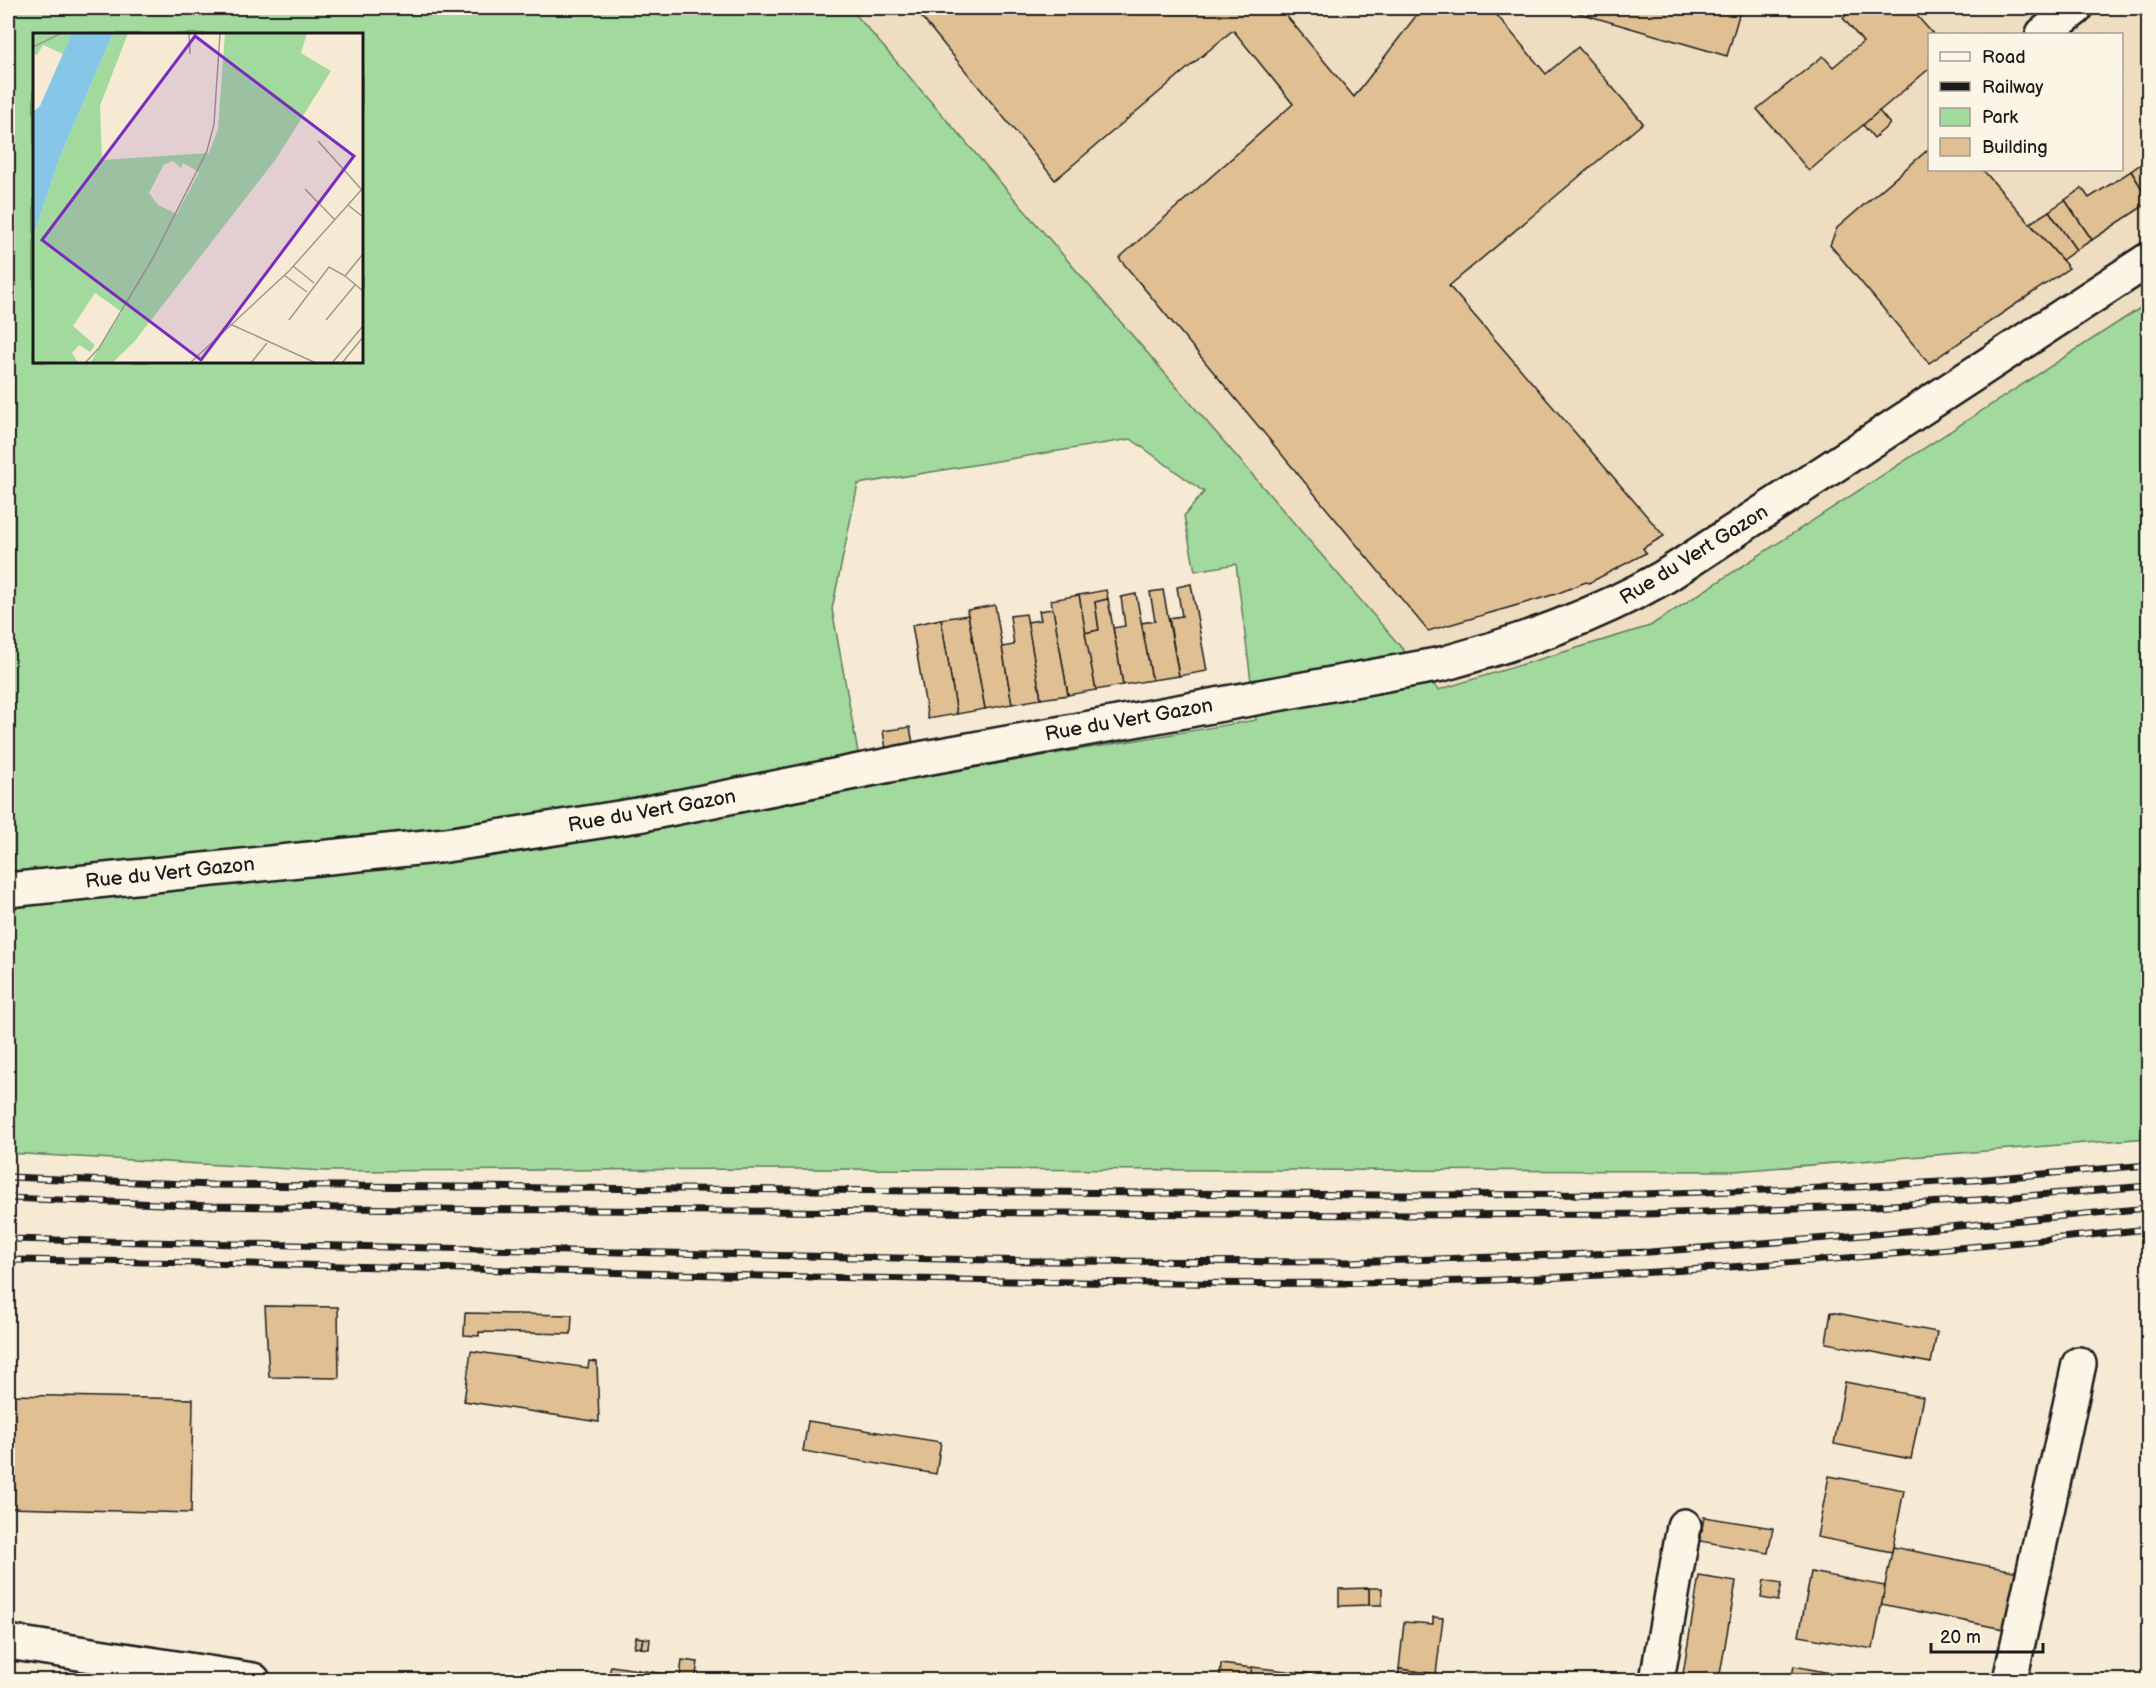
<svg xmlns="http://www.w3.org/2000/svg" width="2156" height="1688" font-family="'Balsamiq Sans',sans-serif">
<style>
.built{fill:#efddc1;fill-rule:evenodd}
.green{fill:#a2da9e;stroke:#5f7b5d;stroke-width:1.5;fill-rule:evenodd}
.building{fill:#e0c093;stroke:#1c1c1c;stroke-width:1.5}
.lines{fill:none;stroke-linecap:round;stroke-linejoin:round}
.minor-casing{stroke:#1c1c1c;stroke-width:38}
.minor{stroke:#fcf5e5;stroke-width:33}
.rail-casing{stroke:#1c1c1c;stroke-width:7}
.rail{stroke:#fcf5e5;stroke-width:4.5;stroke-dasharray:14;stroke-linecap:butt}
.labels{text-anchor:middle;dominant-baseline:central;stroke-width:5;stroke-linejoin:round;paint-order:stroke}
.street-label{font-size:20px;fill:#1c1c1c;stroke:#fcf5e5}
.inset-road{fill:none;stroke:#9f988b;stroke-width:1.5}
.view{fill:#7b2cbf;fill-opacity:0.15;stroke:#7b2cbf;stroke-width:3}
.inset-edge{fill:none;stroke:#1c1c1c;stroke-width:3}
</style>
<rect width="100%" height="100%" fill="#f6ead5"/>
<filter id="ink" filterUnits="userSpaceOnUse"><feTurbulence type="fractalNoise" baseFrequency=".0167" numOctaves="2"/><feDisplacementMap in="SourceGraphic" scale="12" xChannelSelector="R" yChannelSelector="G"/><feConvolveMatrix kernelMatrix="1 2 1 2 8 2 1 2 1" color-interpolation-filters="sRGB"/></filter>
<g filter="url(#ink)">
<path class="built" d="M850,8H2148V303L1650,626L1438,690ZM1930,34H2122V170H1930Z"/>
<path class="green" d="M8,8H850L1438,690L1650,626L2148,303V1138L1735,1171L786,1169L325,1171L8,1153ZM34,34H362V362H34ZM1131,439L1204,492L1184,516L1195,571L1236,564L1256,720L864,786L832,609L858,484Z"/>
<g class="building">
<path d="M914,8H1280L1354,97L1422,8H1491L1546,74L1578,47L1643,123L1449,286L1664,536L1643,548L1646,553L1589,583L1586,582L1556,594L1428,631L1119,258L1293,104L1233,30L1055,180Z"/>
<path d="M1565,8H1741L1727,56L1565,9Z"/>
<path d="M1856,8H1910L1933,34H1930V68L1809,171L1757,109L1823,56L1833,67L1863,42L1843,18Z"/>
<path d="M1879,111L1890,124L1874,138L1863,125Z"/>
<path d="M1930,148V170H1983L2069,268L1929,363L1830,245L1837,228Z"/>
<path d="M2148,159V199L2131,171Z"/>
<path d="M2131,171L2148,199V203L2092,240L2065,200L2082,188L2089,198Z"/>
<path d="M2065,200L2092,240L2076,250L2049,211Z"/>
<path d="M2049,211L2076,250L2062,260L2030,223Z"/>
<path d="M1191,584L1207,671L1179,676L1169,618L1182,616L1177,587Z"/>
<path d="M1106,590L1108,599L1095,602L1099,630L1085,633L1079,595Z"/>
<path d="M1163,590L1179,676L1152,680L1141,623L1155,621L1150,592Z"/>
<path d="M1136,594L1152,680L1123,685L1113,628L1125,626L1121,597Z"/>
<path d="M1079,595L1096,690L1068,695L1051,600Z"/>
<path d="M1108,599L1123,685L1096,690L1085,633L1099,630L1095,602Z"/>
<path d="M995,605L1012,704L985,709L967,610Z"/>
<path d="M1053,609L1068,695L1041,699L1027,622L1041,620L1039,611Z"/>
<path d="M1026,614L1041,699L1012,704L1002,647L1014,645L1010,616Z"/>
<path d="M968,615L985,709L957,714L941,619Z"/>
<path d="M941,619L957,714L928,719L912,625Z"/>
<path d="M910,727L913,744L886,749L883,731Z"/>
<path d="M265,1306L338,1307L339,1378L269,1377Z"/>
<path d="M1831,1312L1937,1332L1931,1363L1826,1343Z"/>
<path d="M465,1313L572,1315L571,1334L479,1332V1336L464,1335Z"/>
<path d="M471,1351L588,1368L589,1361L597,1362L599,1422L464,1401Z"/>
<path d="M1845,1382L1923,1397L1911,1459L1834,1444Z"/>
<path d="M10,1395L193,1399L191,1513L8,1508Z"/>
<path d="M808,1421L941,1442L936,1474L803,1451Z"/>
<path d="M1829,1476L1904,1490L1892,1552L1817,1537Z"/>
<path d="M1704,1517L1773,1528L1768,1553L1700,1541Z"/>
<path d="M1893,1547L2024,1573L2013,1631L1881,1604Z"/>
<path d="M1811,1572L1885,1586L1873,1649L1799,1636Z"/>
<path d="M1699,1576L1736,1582L1719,1680H1682Z"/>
<path d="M1764,1580L1782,1583L1778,1601L1761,1598Z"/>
<rect x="1369" y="1588" width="13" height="17"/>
<path d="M1369,1588V1605L1339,1606V1589Z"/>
<path d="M1433,1617L1443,1618L1436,1674L1399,1669L1404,1622L1433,1624Z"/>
<path d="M636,1637L643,1638L641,1648L634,1647Z"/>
<path d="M643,1638L650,1639L649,1649L641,1648Z"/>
<path d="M682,1660L698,1662L695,1680H665V1674L680,1677Z"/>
<path d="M1221,1664L1252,1668L1250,1680H1220Z"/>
<path d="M611,1666L638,1670L637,1680H608Z"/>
<path d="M1794,1666L1866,1680H1791Z"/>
<path d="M1252,1667L1311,1674L1310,1680H1250Z"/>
<path d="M1399,1669L1436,1674V1680H1398Z"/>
<path d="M638,1670L665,1674V1680H637Z"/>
</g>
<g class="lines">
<g class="minor-casing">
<g id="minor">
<path d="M2043,34L2076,8"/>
<path d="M8,890L446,845L638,815L925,758L1442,664C1521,642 1592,618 1664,577L2148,260"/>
<path d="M8,1642L253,1680"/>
<path d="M1657,1680L1684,1526"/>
<path d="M2010,1680L2079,1364"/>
</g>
</g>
<use href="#minor" class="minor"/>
<g class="rail-casing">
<g id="rail">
<path d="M8,1177L213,1185L1386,1195L1643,1194L1855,1187L1974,1180L2148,1165"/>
<path d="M8,1198L212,1206L413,1209L1386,1215L1645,1214L1857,1207L1977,1200L2148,1186"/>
<path d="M8,1239L1038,1261L1346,1262L1650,1252L1864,1235L2148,1208"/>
<path d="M8,1260C309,1263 611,1274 912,1279C1084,1283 1257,1285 1429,1282C1669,1276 1910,1254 2148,1229"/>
</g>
</g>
<use href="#rail" class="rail"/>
</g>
</g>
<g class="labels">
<g class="street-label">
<text transform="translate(1694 555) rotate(-32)">Rue du Vert Gazon</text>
<text transform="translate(1129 720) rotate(-10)">Rue du Vert Gazon</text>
<text transform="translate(652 811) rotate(-10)">Rue du Vert Gazon</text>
<text transform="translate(170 873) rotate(-6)">Rue du Vert Gazon</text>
</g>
</g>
<g transform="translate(33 33)">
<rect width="330" height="330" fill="#f6ead5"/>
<path d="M0,0H39L30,21L10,12L4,22L0,20ZM80,0H95L67,73L69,127L176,120L185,96L192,0H274L268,20L298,38L243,126L101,309L79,330H57L89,279L62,260L40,293L62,312L57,319L46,312L39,320L45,330H0V204L26,126ZM140,128L148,135L150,130L166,139L144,181L125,172L116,160L131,131Z" fill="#a2da9e" fill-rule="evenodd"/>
<path d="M39,0H80L26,126L0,204V79L7,73Z" fill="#86c7e7"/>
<path class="inset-road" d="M156,0L157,21M0,14L29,0M285,108L329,157M272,156L302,187M315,172L330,184M260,233L281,250M251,242L274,259M312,243L330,258M256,287L296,234L312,243L330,221M293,287L322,252M197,291L283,330M52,330L66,315L120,225L174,118L181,91L187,0M157,330L256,238L330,155M218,330L234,310M299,330L330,293M309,330L330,304"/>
<path class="view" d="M162,3L321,123L168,327L9,207Z"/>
<rect width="330" height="330" class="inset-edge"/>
</g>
<rect width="2156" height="1688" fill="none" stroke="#fcf5e5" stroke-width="30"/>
<rect x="15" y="15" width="2126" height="1658" fill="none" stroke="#1c1c1c" stroke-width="2" filter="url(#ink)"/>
<rect x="1928" y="33" width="195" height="138" fill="#fcf5e5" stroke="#a29e95" stroke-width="1.5"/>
<rect x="1940" y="52" width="30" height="9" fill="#fcf5e5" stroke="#a29e95" stroke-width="1.5"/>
<text x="1982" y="63" font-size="18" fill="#1c1c1c">Road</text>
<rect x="1940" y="82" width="30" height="9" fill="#1c1c1c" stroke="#a29e95" stroke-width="1.5"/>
<text x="1982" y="93" font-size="18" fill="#1c1c1c">Railway</text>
<rect x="1940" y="108" width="30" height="18" fill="#a2da9e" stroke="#a29e95" stroke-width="1.5"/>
<text x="1982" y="123" font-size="18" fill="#1c1c1c">Park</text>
<rect x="1940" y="138" width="30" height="18" fill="#e0c093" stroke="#a29e95" stroke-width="1.5"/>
<text x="1982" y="153" font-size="18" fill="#1c1c1c">Building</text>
<path d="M1931 1643v9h112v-9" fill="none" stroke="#1c1c1c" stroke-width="3"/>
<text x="1940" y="1643" font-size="18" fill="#1c1c1c" stroke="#fcf5e5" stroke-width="4.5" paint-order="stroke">20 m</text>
</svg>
